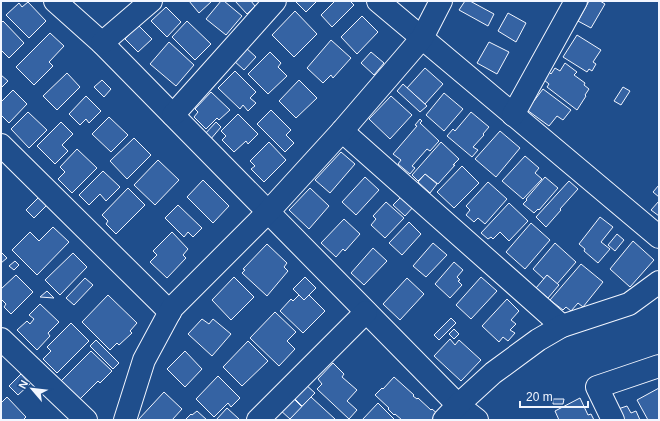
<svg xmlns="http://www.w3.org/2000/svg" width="660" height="421" font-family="Arial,sans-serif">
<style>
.building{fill:#3563a3;stroke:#f2f6ff}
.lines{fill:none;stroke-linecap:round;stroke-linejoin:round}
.minor-casing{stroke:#f2f6ff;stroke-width:24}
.minor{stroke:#1f4e8c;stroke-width:22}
</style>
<rect width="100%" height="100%" fill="#1f4e8c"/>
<g class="building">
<path d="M189,1H212L199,13Z"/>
<path d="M221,1H224L242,16L226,35L206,19Z"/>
<path d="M235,1H251L255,6L247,14Z"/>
<path d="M295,1H317L306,12Z"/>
<path d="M335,1H350L354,5L332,27L321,15Z"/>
<path d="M465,1H470L494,14L488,26L459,10Z"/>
<path d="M589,1H600L605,4L591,28L578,21Z"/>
<path d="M28,2L46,21L29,38L6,15L19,3L22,7Z"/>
<path d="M166,7L181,22L167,37L151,21Z"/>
<path d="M295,11L317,34L294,57L272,35Z"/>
<path d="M508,13L526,23L516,42L498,31Z"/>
<path d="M362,16L378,32L357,54L341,37Z"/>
<path d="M3,21L24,43L9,58L1,50V23Z"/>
<path d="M187,21L211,44L195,60L172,37Z"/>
<path d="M138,25L152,39L138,52L125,39Z"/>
<path d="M50,33L64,46L49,62L53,66L34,85L16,67Z"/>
<path d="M577,35L601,50L593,62L596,64L592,71L589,69L587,72L563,57Z"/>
<path d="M331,40L351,58L333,78L331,75L323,83L307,68Z"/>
<path d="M169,42L194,65L176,86L150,64Z"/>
<path d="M489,42L509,52L497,74L477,63Z"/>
<path d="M245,47L256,57L244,70L233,60Z"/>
<path d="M270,52L281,63L278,67L287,76L268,94L248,74Z"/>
<path d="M371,52L384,63L374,75L361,63Z"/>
<path d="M565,63L577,72L574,75L585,83L584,85L589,89L585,95L586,96L577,110L547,87L549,84L544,80L549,72L551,74L555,68L560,71Z"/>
<path d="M425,68L443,84L425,104L407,88Z"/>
<path d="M235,71L256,92L250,98L256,103L248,111L243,105L240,109L218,88Z"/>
<path d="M67,73L80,87L57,110L43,96Z"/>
<path d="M1,75L8,81L1,88Z"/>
<path d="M102,80L111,89L104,97L94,87Z"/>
<path d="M299,80L317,98L296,118L279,101Z"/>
<path d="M403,84L427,106L420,112L397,91Z"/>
<path d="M623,87L630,91L621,105L614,101Z"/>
<path d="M543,89L571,110L563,120L557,116L549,126L527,110Z"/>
<path d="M13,90L27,104L9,123L1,115V102Z"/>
<path d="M211,92L230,110L219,120L217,118L206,129L194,117L198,112L195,109Z"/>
<path d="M444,93L463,109L444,131L426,115Z"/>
<path d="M86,96L101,111L89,123L86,119L80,125L69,114Z"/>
<path d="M391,96L412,115L390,139L369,119Z"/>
<path d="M271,110L291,130L286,135L294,143L285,152L257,124Z"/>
<path d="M28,112L47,130L29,148L11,129Z"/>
<path d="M471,112L489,127L483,134L484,135L473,147L478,150L472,157L447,136L453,129L455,131Z"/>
<path d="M238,114L258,134L248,144L246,141L234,152L222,140L226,136L221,131Z"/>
<path d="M109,117L128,135L111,152L92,134Z"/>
<path d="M420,119L422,121L420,123L439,141L430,151L427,149L412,166L415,168L410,174L398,164L401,160L393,154L417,126L415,125Z"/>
<path d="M61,122L73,134L62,145L68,151L55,164L37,146Z"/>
<path d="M216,122L221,127L210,140L204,135Z"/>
<path d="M500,131L520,148L496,177L475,159Z"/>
<path d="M134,138L151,155L127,179L110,161Z"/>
<path d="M269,142L286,160L264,182L251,169L255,166L250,161Z"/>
<path d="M441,142L459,159L453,165H455L438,184L425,174L418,181L412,175Z"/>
<path d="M77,149L97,168L72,193L58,179L65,172L60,167Z"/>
<path d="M341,152L355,164L330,193L315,180Z"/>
<path d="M525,156L539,168L535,173L542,179L523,199L502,181Z"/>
<path d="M158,160L179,180L155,205L134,185Z"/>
<path d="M462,166L479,183L454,208L437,192Z"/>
<path d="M103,171L120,187L106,201L100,194L89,205L79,195Z"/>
<path d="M425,174L437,184L430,193L418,182Z"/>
<path d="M365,177L379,190L356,215L342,202Z"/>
<path d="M545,177L558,188L539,210L538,209L534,213L523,204L527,200L526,199Z"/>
<path d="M203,180L229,206L213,223L187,197Z"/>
<path d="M569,181L578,189L560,209L561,210L546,227L536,217Z"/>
<path d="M488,182L507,199L485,224L478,218L474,222L466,215L470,210L466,206Z"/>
<path d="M659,185V197L653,192Z"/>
<path d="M128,188L145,205L116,234L106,224L108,221L102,215Z"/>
<path d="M310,188L329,206L309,229L289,210Z"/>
<path d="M404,194L415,205L405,216L393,205Z"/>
<path d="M39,197L47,205L34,218L26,210Z"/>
<path d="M659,201V216L651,210Z"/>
<path d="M386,202L404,218L385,238L371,225L376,219L373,216Z"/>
<path d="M509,203L528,221L509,241L500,232L493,239L491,237L488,239L481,233Z"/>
<path d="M178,205L202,228L193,237L188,232L184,237L165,218Z"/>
<path d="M600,217L613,227L601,242L610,249L598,263L584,251L585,249L579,244Z"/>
<path d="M344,219L360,234L345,251L343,249L336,257L321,243Z"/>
<path d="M409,222L421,234L402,255L389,243Z"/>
<path d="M531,223L550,240L525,269L506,252Z"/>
<path d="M53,227L69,242L37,275L12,250L30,232L39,241Z"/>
<path d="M172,232L188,249L183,255L186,258L167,278L150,262L157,255L153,251Z"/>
<path d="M617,234L624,240L615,251L608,245Z"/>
<path d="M633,241L654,260L630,287L610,269Z"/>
<path d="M433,243L447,255L426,277L413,266Z"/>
<path d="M555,243L576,262L557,284L547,275L544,279L533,269Z"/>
<path d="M267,244L287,263L284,267L288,271L267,296L242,273L245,270L243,269Z"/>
<path d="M373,248L387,261L364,285L351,273Z"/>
<path d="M1,252L7,258L1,263Z"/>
<path d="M73,253L87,267L60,295L45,280Z"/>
<path d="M15,261L19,265L14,270L9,266Z"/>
<path d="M454,262L463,270L457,277L460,280L458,281L462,285L450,298L435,284Z"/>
<path d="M581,264L603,282L583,307L578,303L571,311L566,307L563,310L550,300Z"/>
<path d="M16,275L33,292L11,314L4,307L6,304L1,299V289Z"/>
<path d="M547,275L559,285L548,298L536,288Z"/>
<path d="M234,277L254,297L231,320L212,300Z"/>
<path d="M305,277L316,288L304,300L293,289Z"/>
<path d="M481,277L497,291L471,319L456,305Z"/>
<path d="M85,278L93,285L74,305L66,298Z"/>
<path d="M407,278L424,294L400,320L383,304Z"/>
<path d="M47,291L54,298L40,297Z"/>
<path d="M108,295L137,323L130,331L132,333L119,345L117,343L110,350L82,322Z"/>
<path d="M299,295L304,300L309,295L325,311L303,333L280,311L291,299L293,301Z"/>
<path d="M507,299L519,311L511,320L516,324L510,330L515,333L508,341L503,337L499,342L482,326Z"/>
<path d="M40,304L59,322L48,333L50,336L37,350L17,330L27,321L30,324L34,319L29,315Z"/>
<path d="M275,312L296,332L287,341L295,349L279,366L250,338Z"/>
<path d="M451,318L456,323L439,340L434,335Z"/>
<path d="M202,319L209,324L213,319L231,334L212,356L188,334Z"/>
<path d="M71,323L89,341L57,373L43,359L51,351L47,347Z"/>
<path d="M454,329L459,334L454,339L449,334Z"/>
<path d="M450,339L455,345L459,340L481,360L461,381L434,356Z"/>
<path d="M96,340L119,363L113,369L90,346Z"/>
<path d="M248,341L268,361L242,386L223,367Z"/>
<path d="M91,351L112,371L100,383L98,381L78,401L60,382Z"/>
<path d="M185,351L202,369L185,387L167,369Z"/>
<path d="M333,363L344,374L342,377L357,390L347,401L357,410L349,419L317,389L322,384L318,379Z"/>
<path d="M21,374L30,384L18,395L9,386Z"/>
<path d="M218,376L240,398L231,407L228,403L214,417L196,399Z"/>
<path d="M394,377L414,395L413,396L417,399L418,398L431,410L432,409L439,415L434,420H402L395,414L394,415L388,409L389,408L375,395L382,388L383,389Z"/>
<path d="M304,383L315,393L302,406L292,396Z"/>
<path d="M659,388V420H648L637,400Z"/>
<path d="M164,392L182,409L172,420H138Z"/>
<path d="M291,396L302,407L290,419L279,409Z"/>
<path d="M7,397L26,417L23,420H1V403Z"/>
<path d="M311,397L335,419L334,420H289Z"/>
<path d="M580,398L588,415L591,414L594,420H559L555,411Z"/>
<path d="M553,399H564L563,404H553Z"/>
<path d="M378,403L395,420H362Z"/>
<path d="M627,406L631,413L636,411L640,420H617L612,411Z"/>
<path d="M227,408L239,419V420H216Z"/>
<path d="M197,411L207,420H185L191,414L192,415Z"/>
</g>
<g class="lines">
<g class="minor-casing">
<g id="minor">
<path d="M55,1L102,43L458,405L477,420"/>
<path d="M378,1L659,237"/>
<path d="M102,43L151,1"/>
<path d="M173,115L275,1"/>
<path d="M513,115L576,1"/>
<path d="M342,131L562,326"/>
<path d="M1,145L170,312"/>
<path d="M1,339L86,420"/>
<path d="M125,420L144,360L172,308L268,212L342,131L422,38L441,1"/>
<path d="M258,420L366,312"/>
<path d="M444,420L458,405L493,373L538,340L562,326L629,304L659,282"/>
<path d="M613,420L597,387L659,366"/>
</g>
</g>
<use href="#minor" class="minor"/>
</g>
<rect width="660" height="421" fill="none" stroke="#f2f6ff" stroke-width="4"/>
<g transform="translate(32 389) rotate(298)" stroke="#1f4e8c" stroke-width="3" paint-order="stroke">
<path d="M0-3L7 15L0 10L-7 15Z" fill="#f2f6ff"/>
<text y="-6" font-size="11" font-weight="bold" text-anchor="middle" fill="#f2f6ff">N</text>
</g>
<path d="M520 401v6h68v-6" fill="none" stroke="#f2f6ff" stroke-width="2"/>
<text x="526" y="401" font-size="12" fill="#f2f6ff" stroke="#1f4e8c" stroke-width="3" paint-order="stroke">20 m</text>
</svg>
